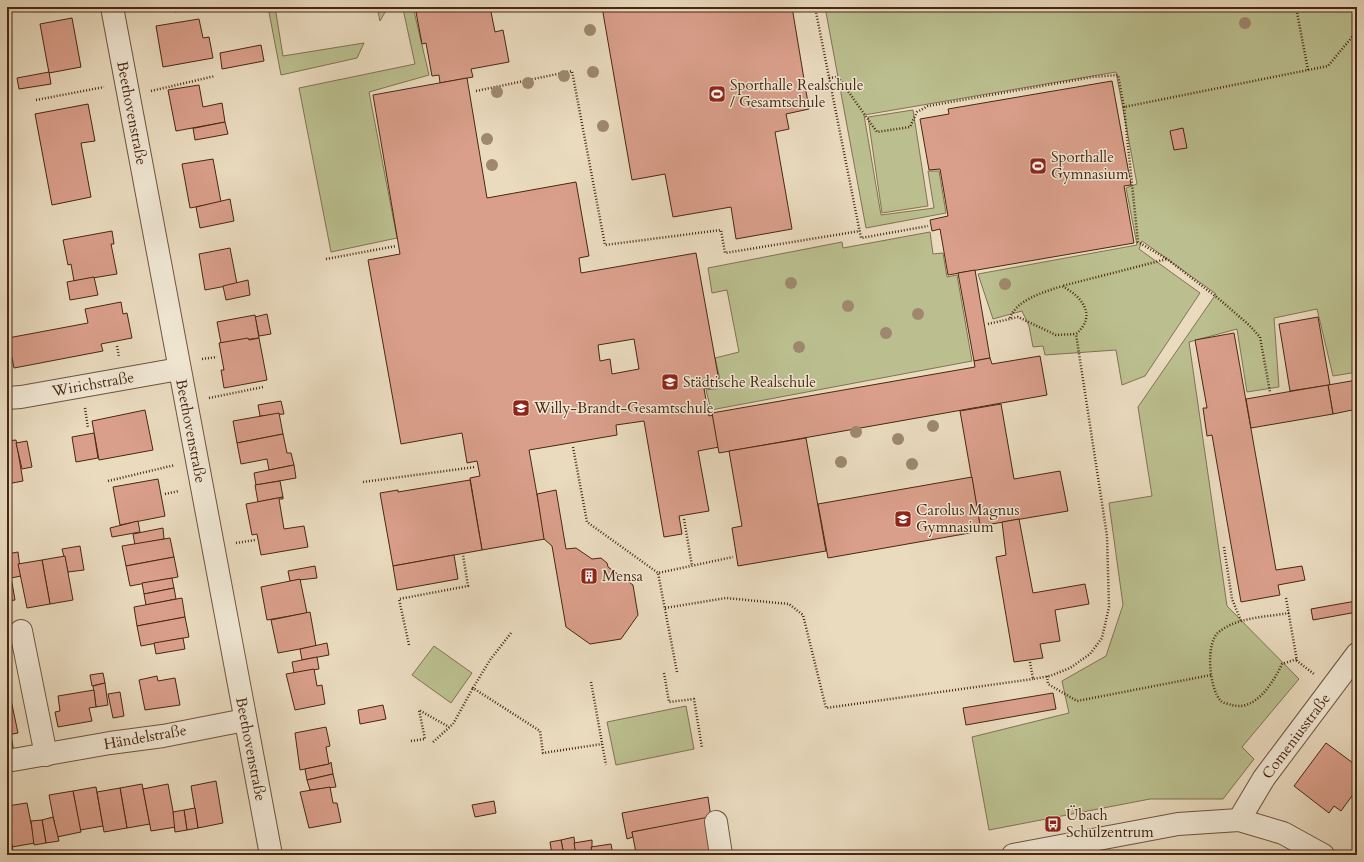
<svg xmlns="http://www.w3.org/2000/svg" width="1364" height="862" font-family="Cardo,serif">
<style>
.green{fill:#bbbf8f;stroke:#827350}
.building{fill:#da9f8b;stroke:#482712;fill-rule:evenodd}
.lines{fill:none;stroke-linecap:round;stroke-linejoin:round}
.minor-casing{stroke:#70543d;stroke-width:24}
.path{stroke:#482712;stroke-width:2.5;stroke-dasharray:1 2;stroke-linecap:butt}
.minor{stroke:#f1e8d5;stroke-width:22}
.tree{fill:#9e886e}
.labels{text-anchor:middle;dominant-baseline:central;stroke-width:3;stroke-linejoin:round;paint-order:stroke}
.poi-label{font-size:15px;fill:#482712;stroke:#f1e8d5;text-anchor:start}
.street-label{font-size:15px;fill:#482712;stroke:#f1e8d5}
</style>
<rect width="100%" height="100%" fill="#eadbbf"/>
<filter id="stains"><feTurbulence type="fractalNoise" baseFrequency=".005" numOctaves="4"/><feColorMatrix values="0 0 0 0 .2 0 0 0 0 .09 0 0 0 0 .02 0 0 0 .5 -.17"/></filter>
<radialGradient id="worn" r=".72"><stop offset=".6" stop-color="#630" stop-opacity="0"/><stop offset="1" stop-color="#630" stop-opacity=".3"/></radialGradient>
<g class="green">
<path d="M268,7H275L283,56L364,43L357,58L281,75Z"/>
<path d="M377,7H388L380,21Z"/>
<path d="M405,7H413L429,75L369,92L397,238L331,252L299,88L415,64L403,9Z"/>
<path d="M825,7H1357V372L1333,376L1317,309L1274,318L1279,387L1247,392L1237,329L1189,342L1227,606L1299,679L1242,747L1254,759L1223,799H1150L989,830L972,737L1069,713L1062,681L1106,656L1123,605L1109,503L1152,496L1138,407L1216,294L1142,241L1139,249L1200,293L1145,376L1122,385L1116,350L1045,355L1043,346L1033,347L1029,326L1022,311L993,319L978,274L1137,245L1126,188L1137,184L1116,72L864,115L881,215L934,208L928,171H939L946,213L866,228Z"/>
<path d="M913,110L928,206L882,213L868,117Z"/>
<path d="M930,232L933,254L943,253L947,277L957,275L972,361L711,410L706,390L722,388L715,358L739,352L727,290L712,293L708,268L842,242L843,248Z"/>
<path d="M434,646L472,673L451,703L412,675Z"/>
<path d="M686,706L694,749L616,765L607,722Z"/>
</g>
<g class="building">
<path d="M45,7H56L46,10Z"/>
<path d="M174,7H200L175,12Z"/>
<path d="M445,7H490L495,32L503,30L509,62L471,69L473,77L440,83L439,75L432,76L426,43L422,44L416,12Z"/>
<path d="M602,7H792L809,109L786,114L789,129L775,132L792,229L736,239L731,207L673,217L665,174L632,180Z"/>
<path d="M72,18L81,67L49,73L40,24Z"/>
<path d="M199,19L203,38L209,37L213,58L163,67L156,26Z"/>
<path d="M261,45L264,61L222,69L220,53Z"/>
<path d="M49,72L51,84L19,89L17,78Z"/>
<path d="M467,78L487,198L576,182L589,256L579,258L581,273L696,253L720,386L704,389L709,416L713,415L719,447L698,451L709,511L679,516L682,534L664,537L644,421L616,425L617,435L529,450L545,539L482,550L470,478L480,476L477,461L467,463L462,433L401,444L368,260L400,254L373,95ZM634,339L639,369L612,374L610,359L600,361L598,345Z"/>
<path d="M1112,81L1131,185L1124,186L1134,243L948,275L940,229L932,231L930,220L948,216L940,169L929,170L920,119L949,114L948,109Z"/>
<path d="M199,85L203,107L222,103L225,122L176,131L168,90Z"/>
<path d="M88,104L95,141L81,143L91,197L52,205L35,114Z"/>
<path d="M225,122L228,134L195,140L193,128H195Z"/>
<path d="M1183,128L1187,148L1174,150L1170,131Z"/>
<path d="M213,159L221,202L190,208L182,164Z"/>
<path d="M230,199L234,221L200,228L196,207Z"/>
<path d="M112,231L114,244H111L117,274L74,281L71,264L68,265L63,240Z"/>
<path d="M230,248L237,284L205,290L199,254Z"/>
<path d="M975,270L990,358L974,361L958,273Z"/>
<path d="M94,277L98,295L70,300L67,282Z"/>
<path d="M248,280L250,295L226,300L223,286Z"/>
<path d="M121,302L123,314L127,313L132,338L101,344L103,351L14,368L8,338L88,323L85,309Z"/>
<path d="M267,314L271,334L259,336L255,317Z"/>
<path d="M255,315L259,338L221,343L217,322Z"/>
<path d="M1318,317L1330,385L1290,391L1279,324Z"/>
<path d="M1234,333L1276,570L1302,566L1305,580L1278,585L1280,595L1241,602L1212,435L1207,436L1203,408H1207L1195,340Z"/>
<path d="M248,338L249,340L259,338L267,380L224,388L221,370H224L219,343Z"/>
<path d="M1040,356L1047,395L719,453L712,413L975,367L974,361L990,358L992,364Z"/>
<path d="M1357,380V409L1333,414L1328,385Z"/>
<path d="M1328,385L1333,414L1251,428L1246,399Z"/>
<path d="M281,401L284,414L260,416L258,405Z"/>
<path d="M1001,404L1014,479L1060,471L1068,511L980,526L960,411Z"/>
<path d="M145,410L153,450L99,460L92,421Z"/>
<path d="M279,413L283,434L237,443L233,421Z"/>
<path d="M94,433L98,458L76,462L72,437Z"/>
<path d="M283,434L287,453H291L294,465L269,470L267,459L241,464L237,443Z"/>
<path d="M806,438L826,551L738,566L732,528L742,526L729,451Z"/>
<path d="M16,440L23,481L7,484V441Z"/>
<path d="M27,441L32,467L22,469L16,443Z"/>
<path d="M294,465L296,478L256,485L254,473Z"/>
<path d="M972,477L981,531L828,558L818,504Z"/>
<path d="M158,479L165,516L120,525L113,487Z"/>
<path d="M470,480L482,550L393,566L380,493L398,490V492Z"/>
<path d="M280,481L283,497L258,502L255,485Z"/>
<path d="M556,490L566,549L576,548L592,559L601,558L607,563L608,567L633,585L638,615L621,639L590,644L566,627L552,546L544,539L537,494Z"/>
<path d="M283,497V499H279L284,529L304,526L308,547L261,555L257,534L252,535L246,504Z"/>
<path d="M1019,519L1033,593L1085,584L1089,604L1055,610L1060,641L1040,644L1043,658L1014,662L996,557L1006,555L1002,522Z"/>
<path d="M138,521L140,532L112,537L110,528Z"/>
<path d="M163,528L164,539L135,545L133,534Z"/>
<path d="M170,538L174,557L126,566L122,546Z"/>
<path d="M80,546L84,570L68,572L62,549Z"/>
<path d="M18,552L21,576L11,578L7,554Z"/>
<path d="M454,555L458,579L397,590L393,566Z"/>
<path d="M65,556L73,600L50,604L42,560Z"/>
<path d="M174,557L178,577L130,586L126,566Z"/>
<path d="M8,560L15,600L7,601V561Z"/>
<path d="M42,560L50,604L27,608L18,564Z"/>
<path d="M315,566L317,578L290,581L288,571Z"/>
<path d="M172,578L174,588L144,594L142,583Z"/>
<path d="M300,579L307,613L267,620L261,587Z"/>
<path d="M174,588L176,599L146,605L144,594Z"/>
<path d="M182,598L185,617L137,626L134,607Z"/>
<path d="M1356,601L1357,612L1313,620L1311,609Z"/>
<path d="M310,612L316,646L278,653L271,620Z"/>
<path d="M185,617L189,637L141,646L137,626Z"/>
<path d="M183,638L185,649L156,654L154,643Z"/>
<path d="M327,643L329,655L302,660L300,649Z"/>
<path d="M317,657L319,669L294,673L292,662Z"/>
<path d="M314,669L317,686L322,685L325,704L295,710L286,674Z"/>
<path d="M103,673L105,683L92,686L90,675Z"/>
<path d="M157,676L158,681L175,678L180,705L145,710L139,680Z"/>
<path d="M7,681L18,733L7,735Z"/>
<path d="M105,683L108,705L96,707L93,686Z"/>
<path d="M94,690L96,707L89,708L92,721L58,727L55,712L60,711L58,696Z"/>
<path d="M120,692L124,716L113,718L108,694Z"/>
<path d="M1053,693L1056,709L966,725L963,708Z"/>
<path d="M383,705L386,719L360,724L358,710Z"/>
<path d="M326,727L330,746L326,747L329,764L300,770L295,733Z"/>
<path d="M7,735H11L14,753L7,754Z"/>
<path d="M1326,743L1357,766V789L1341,811L1334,806L1329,813L1294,786Z"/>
<path d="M331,762L333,774L307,780L305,769L329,764Z"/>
<path d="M333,774L336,787L310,790L307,780Z"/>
<path d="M216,781L223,823L198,828L191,786Z"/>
<path d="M142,784L150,824L127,828L120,788Z"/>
<path d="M168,784L176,827L151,831L143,789Z"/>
<path d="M96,787L103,826L80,830L73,791Z"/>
<path d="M330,787L333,803H337L341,822L309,828L300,792Z"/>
<path d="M120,788L127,828L104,832L97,792Z"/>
<path d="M73,791L81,832L57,837L49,795Z"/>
<path d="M708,797L711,818L632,832L633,837L627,839L622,813Z"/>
<path d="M494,801L496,813L475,817L472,805Z"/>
<path d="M27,803L35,843L12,847L7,820V806Z"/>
<path d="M195,808L198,828L187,830L184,810Z"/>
<path d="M184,810L187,830L175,832L173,812Z"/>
<path d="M53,817L59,841L46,843L42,820Z"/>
<path d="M709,817L716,855H635L636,853L632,832Z"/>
<path d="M7,820L13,851H7Z"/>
<path d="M42,820L46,843L34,845L31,821Z"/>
<path d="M574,837L576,855H564L561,840Z"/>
<path d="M561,840L564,855H552L550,842Z"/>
<path d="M592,840V852L576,855L574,843Z"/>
<path d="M611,844L613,855H575L592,852L591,847Z"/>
</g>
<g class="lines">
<g class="minor-casing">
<g id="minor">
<path d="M112,7L271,855"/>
<path d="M7,398L21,397L179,369"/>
<path d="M21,631L46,755"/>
<path d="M7,761L110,743L163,736L245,720"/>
<path d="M1239,820L1264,778L1357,654"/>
<path d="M716,822L721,855"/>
<path d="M1013,855L1178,824L1239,820L1283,833L1323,855"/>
</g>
</g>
<g class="path">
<path d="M149,7L150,11"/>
<path d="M815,7L861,238L928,226"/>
<path d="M1296,7L1308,70"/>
<path d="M829,78L838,77L877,132L910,127L917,112L928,106L1093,77L1118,75L1124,107L1328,66L1357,31"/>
<path d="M151,91L215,76"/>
<path d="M476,91L572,71L605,245L721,230L725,253L860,231"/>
<path d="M36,100L104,87"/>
<path d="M1124,107L1138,242L1167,259L1219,299L1249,325L1260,337L1270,392"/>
<path d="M326,259L396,246"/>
<path d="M1010,318C1017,299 1045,292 1062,286"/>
<path d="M988,324L1018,317L1056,335L1076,334"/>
<path d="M117,346L119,357"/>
<path d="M202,359L217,357"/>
<path d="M209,398L263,387"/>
<path d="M85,408L88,428"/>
<path d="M573,447L587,522L658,573"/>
<path d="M108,481L175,465"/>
<path d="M363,482L475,467"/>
<path d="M165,494L179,491"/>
<path d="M684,519L692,566"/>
<path d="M236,543L255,540"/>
<path d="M1224,547L1232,599L1241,621"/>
<path d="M1286,598L1297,661L1314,674"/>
<path d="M665,608L726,598L789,604L803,615L826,708L1033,679"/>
<path d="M1289,613C1267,617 1237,617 1219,632C1205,642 1209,689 1221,701C1223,703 1229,704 1232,705C1256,712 1274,681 1282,664L1297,659"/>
<path d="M511,633L490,660L473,688L540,731L543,753L602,744"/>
<path d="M409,645L399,599L468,586L463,555"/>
<path d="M1030,662L1033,679L1050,676L1070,668L1090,654L1102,638L1109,607L1107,536L1076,334C1097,316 1083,297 1062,286L1167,259"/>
<path d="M677,672L658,573L733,557"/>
<path d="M664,673L669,702L694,699L702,748"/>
<path d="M1047,676L1048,684L1077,701L1211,675"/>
<path d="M591,682L606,765"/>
<path d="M411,741L425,739L419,710L449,727"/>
<path d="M433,742L453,724L473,688"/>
</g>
<use href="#minor" class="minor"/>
</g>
<g class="tree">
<circle cx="1245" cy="23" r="6"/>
<circle cx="590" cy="30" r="6"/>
<circle cx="593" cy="72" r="6"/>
<circle cx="564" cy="76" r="6"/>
<circle cx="528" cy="83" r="6"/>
<circle cx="497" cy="92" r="6"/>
<circle cx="603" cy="126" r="6"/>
<circle cx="487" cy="139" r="6"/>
<circle cx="492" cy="165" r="6"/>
<circle cx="791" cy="283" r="6"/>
<circle cx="1005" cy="284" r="6"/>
<circle cx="848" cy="306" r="6"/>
<circle cx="918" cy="314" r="6"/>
<circle cx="886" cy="333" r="6"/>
<circle cx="799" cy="347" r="6"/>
<circle cx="933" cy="426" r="6"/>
<circle cx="856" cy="432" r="6"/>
<circle cx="898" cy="439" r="6"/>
<circle cx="841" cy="462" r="6"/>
<circle cx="912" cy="464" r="6"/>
</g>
<defs>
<g id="stadium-square" transform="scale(0.9)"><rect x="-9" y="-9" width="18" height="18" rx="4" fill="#8f2418" stroke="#f1e8d5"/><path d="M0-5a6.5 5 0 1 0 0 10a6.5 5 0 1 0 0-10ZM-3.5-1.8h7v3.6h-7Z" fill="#fff"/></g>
<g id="school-square" transform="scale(0.9)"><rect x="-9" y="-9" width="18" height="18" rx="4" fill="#8f2418" stroke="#f1e8d5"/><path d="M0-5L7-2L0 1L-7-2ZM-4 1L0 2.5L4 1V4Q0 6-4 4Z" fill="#fff"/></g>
<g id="building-square" transform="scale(0.9)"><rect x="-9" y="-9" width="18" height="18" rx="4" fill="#8f2418" stroke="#f1e8d5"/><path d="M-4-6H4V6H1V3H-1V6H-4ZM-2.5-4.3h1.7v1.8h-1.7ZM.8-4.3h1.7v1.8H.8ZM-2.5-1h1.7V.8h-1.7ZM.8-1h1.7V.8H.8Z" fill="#fff"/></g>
<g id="bus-square" transform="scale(0.9)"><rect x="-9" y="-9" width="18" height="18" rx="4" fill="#8f2418" stroke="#f1e8d5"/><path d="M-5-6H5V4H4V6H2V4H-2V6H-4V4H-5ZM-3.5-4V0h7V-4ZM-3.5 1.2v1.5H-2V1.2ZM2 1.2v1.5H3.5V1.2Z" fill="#fff"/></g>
</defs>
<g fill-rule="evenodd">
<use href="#stadium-square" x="717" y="94"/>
<use href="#stadium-square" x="1038" y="166"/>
<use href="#school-square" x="670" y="382"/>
<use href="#school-square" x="521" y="408"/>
<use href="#school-square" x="903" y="519"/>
<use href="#building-square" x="589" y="576"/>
<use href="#bus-square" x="1053" y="824"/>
</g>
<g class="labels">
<g class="poi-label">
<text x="730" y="85">Sporthalle Realschule<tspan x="730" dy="17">/ Gesamtschule</tspan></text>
<text x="1051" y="157">Sporthalle<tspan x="1051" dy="17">Gymnasium</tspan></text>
<text x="683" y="382">Städtische Realschule</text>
<text x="534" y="408">Willy-Brandt-Gesamtschule</text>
<text x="916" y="510">Carolus Magnus<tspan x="916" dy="17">Gymnasium</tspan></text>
<text x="602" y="576">Mensa</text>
<text x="1066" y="815">Übach<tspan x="1066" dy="17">Schulzentrum</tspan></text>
</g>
<g class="street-label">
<text transform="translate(132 113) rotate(79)">Beethovenstraße</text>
<text transform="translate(93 384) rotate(-10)">Wirichstraße</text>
<text transform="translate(191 431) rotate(79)">Beethovenstraße</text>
<text transform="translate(1296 736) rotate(-53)">Comeniusstraße</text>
<text transform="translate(145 737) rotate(-10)">Händelstraße</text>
<text transform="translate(251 749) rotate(79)">Beethovenstraße</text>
</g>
</g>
<rect width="1364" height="862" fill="none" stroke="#eadbbf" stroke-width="24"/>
<rect x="8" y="8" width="1348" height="846" fill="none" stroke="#482712" stroke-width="2"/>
<rect x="12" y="12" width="1340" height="838" fill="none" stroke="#482712"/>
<rect width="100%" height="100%" filter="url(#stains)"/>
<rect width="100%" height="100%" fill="url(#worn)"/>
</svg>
